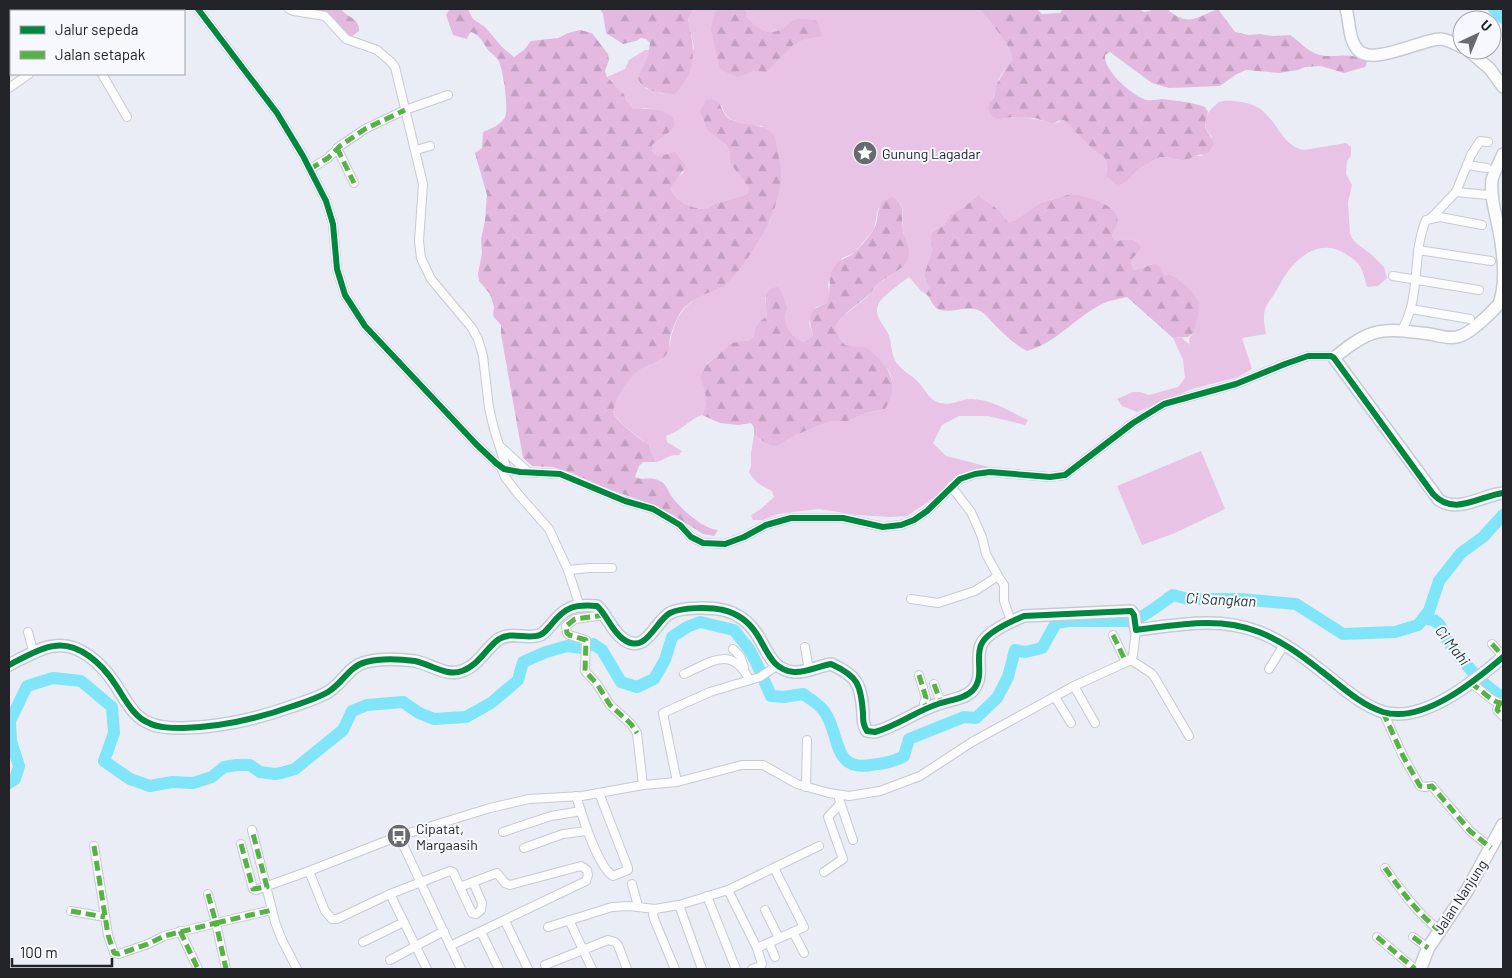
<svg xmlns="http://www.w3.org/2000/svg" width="1512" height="978" font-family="Barlow,sans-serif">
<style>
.grass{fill:#e9c3e6}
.forest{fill:url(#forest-firs)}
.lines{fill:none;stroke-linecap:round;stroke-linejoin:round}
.river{stroke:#80e5f8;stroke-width:12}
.street-casing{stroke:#c7cad1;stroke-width:10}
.secondary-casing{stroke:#c7cad1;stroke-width:14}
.primary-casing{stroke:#c7cad1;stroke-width:15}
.street{stroke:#fcfcfe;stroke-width:8}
.secondary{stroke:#fcfcfe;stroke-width:11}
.primary{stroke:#fcfcfe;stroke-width:12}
.quiet{stroke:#55b245;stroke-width:5;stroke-dasharray:10 5;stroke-linecap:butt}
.cycleway-casing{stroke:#f6f8fe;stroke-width:9}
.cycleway{stroke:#00873e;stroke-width:6}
.labels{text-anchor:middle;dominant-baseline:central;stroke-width:4;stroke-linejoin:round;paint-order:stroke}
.poi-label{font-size:14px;fill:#212328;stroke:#f6f8fe;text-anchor:start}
.street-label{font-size:14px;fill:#212328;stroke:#f6f8fe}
.water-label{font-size:15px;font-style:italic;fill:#223a3e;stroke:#f6f8fe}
</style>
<defs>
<pattern id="forest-firs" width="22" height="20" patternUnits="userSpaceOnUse" patternTransform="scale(1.25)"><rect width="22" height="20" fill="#e3b9df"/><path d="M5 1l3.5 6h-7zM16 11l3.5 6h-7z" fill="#c29fbf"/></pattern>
</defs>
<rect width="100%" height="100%" fill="#eaedf6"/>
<g class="grass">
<path d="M694,9H979C988,20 1014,47 1012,61C1006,67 998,78 996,86C994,93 995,96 990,102L1001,119C1019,115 1035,118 1053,124L1064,120L1093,150L1104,157L1107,163L1106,176L1121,185L1126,182L1139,169L1160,157H1166L1185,161L1195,156H1202L1212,137C1202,127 1203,117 1213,107C1215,106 1217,103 1219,102C1228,99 1249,102 1257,107C1277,118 1281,146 1304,150L1346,143L1351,147V156L1347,161L1346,174L1352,185L1348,202L1350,233L1352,238L1356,243L1372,255L1384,267L1387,278L1378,286L1367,287C1365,281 1364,274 1361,268C1357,261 1351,257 1344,253C1317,237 1292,261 1280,284C1268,308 1260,303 1266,334L1242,338L1252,369L1238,377L1192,389L1137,412L1122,406L1117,399L1133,392H1140L1149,395L1178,387L1185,378L1183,360L1173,338H1182L1190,345L1189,339L1193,333L1170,275H1164L1151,264L1141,269L1134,270L1131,263L1133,258L1142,248C1136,236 1126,240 1115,241L1112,235L1117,223L1103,203L1071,194L1040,203L1014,221L1008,222L1000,211L978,195L963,208L951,214L944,225L933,231L930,237L932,251L924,275L929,289L926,294L921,291L909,277C901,283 881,297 878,305C873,318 886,326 889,336C892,345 891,354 896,362C902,371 912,375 919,383C924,388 929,399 937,402C951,407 960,399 971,399C992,399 1010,412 1028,420L1025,425L988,416H959L942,425L933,443L946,456L989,467L963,474L935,497L907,516L890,517L857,515L819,509L778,514L763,520H753L751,515L761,509L774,497L772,491C762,486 755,483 749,472L751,466V453L754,435L767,444L779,445L796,435L820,425L833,421H848L866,413L885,409C889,397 895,383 889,371L860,347C842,348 842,343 835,327L842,317L867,297L879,283L900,269L909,250C907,244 904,237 903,230C901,214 908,207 892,196L878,209L874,229L854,253L842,258L828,284L830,297L827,303L816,307L809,323L813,335L804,342C792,338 780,322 788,309L782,298L765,297L767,316C760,322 754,325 754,336L750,340L732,344L706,364V404L702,415C690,419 681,431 666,436L667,442L682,451L679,455C669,454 665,460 656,462L648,444C642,441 615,419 614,413C611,404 628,380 635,373C646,364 658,366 667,353C671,347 670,337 673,331C680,305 698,295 722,286L770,222L777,199L781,176L762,126C746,125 725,125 722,105L708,131L726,145L729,150L730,163L749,188L747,194L712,205L706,209C692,209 676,202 671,189L672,183L684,172L669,153L664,156H658L652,150V145L667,134L670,115L646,108L634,109L626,100L624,94L607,77L625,69L629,60L645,50H650L645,88L663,94L694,48L688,18Z"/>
<path d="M1201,451L1225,509L1175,533L1142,545L1117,486Z"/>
</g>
<g class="forest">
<path d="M318,9H341C347,18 360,18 359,31L351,37L330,15Z"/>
<path d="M455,9H468L473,19L485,27L502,47L514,57L524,50L531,41L558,38L568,33L580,30L592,33L608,54L609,60L605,71L607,77L624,94L626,100L634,109C644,108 662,109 670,115C674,117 674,122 675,126L667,134L652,145V150L658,156C664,156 668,153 675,152L685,165C683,175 674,179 671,189C676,202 692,209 706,209L712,205L747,194L749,188L730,163L729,150L726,145L708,131L700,111L706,100C724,95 719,116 733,121C748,127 767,122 775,138C777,150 781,164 781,176C781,188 774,212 769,223C760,239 737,279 721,287C708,294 693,297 683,309C677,316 673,328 670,337C669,342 670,348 668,352C661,364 647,364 637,372C629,378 611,404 614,414C616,420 641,441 648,444L656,462H643L639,466L635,477C645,482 652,474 664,484C668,488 669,493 672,497C681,509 703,529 718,530L714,536L703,534L673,515L643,501L605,488L572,473L552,467L532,466L523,458L501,334V325L493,316L494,307L490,294L479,281L478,274L482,253L481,240L485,220L487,195L475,153L482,148L483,132C490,129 501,125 505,117C509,109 503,67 498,60C496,56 492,54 489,51C483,44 481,35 471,32L469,34L467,39L453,35L446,15L449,10Z"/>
<path d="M600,9H694L688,18C694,49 699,69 675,94C663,94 642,91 638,78L648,56L650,43L646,39L641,38L636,41L623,44L606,33L603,14Z"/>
<path d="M716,9H746V17C758,28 766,38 784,28C787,26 790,22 793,21C801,17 810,20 817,21L822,36L804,39L793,45L766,72L753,71L737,77L725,72L720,68L718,61L711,29Z"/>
<path d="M979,9H1037L1042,14L1060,13L1063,9H1139L1144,12L1150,11L1152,9H1167C1188,27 1195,18 1218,9L1235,32L1249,35L1260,34L1272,36L1290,35C1301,42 1307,52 1320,55C1337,59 1350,50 1367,62L1365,67L1344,73L1321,66L1305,67L1298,70L1279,73L1246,70L1235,75L1220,86L1169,88L1152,83L1110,52L1105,55C1104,71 1130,93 1144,99C1150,102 1157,99 1163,99C1178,101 1191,102 1205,107L1208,112C1201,133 1208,127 1214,144L1208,153L1195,156L1185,161L1166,157H1160L1139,169L1126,182L1121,185L1115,184L1106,176L1107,163L1104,157L1093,150L1064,120L1058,121L1053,124L1035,118L1013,117L1001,119L994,118L990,114L988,108L990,102L994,97L996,85L1008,65L1012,61C1014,47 988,20 979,9Z"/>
<path d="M1071,194C1084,196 1111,202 1117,216C1119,222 1115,229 1112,235L1115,241C1126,240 1136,236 1142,248L1133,258L1131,263L1134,270C1147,269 1158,255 1164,275H1170L1176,278L1191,291L1199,302L1198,316L1193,333L1188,337L1173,338L1127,297C1119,299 1111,300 1104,303C1077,316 1056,343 1027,351C1015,345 1004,334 994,324C990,320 985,313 980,311C966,304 951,315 938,309C932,306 931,298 926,294L929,289L924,275L932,251L930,237L933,231L944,225L951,214L963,208L978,195L1000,211L1008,222L1014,221L1040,203Z"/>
<path d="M892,196C908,207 900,214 903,230C904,238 911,248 909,256C905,270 888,275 878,284C873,289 870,294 865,298C854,307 842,314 835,327C845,351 844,345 866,347C888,365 901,382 885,409L866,413L848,421H833L820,425L796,435L779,445L773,446L767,444L754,435V428L751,423L738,425L720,423L702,415L706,404L705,389L702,383L701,376L706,365L732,343L750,340L754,336C754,325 759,322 767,316C766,304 761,288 778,287C783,293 784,302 788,309C780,321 792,338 804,342L813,335C808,317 808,310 827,303C832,292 827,281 833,269C839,257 846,260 854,253C860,247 867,239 872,232C883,218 870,209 892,196Z"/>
</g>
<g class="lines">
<g class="river">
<path d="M1494,9L1503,18"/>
<path d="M1423,619C1429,619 1434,619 1438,623C1442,626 1443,633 1445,637C1457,655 1484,688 1503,697"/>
<path d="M9,783L15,779L19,766L11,741L10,721L27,686L53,678L81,681L112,707L114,733L104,761L130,779L150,786L172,782L193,783L212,777L224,767L237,765H250L260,772L275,774L281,773L295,769L343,730L352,711L367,705L403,702L419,713L434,719L466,717L491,703L518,680L523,662L546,652L567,646L581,648L593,644L602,650L621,682L637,687L654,679L665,660L672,637L687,627L700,622L734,630L749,649L756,662L771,696L784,697L803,694C810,699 819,704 824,711C841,733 831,772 871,765C884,763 894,762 904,756L909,739L964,717L976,718L997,698L1008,677L1015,650L1025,652L1042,648L1056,623L1069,621H1132C1143,618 1163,602 1173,595L1188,599H1239L1296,604L1343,634L1395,632L1418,625L1429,611L1439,581L1461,553L1483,537L1503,515"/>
</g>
<g class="street-casing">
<g id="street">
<path d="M198,9L277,113L303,156L326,201L333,224L337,269L345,295L365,326L477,445L496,463L504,469L520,472L560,474L625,501L653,509L680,525L691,537L703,543L725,544L744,537L766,525L791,518H843L883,527L901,525L914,520L927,511L960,479L975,474L990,472L1050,477L1065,475L1133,423L1164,404L1236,384L1285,364L1308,356H1331L1334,358"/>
<path d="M289,9L294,11L325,16L346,39L377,50L391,62L395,67L423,184L419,241L421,258L431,279L472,328L478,339L483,356L489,408L494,429L507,470"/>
<path d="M124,11L127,9"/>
<path d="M102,74L127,117"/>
<path d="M9,88L29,74"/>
<path d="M337,148L354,183"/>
<path d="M416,150L430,146"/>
<path d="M1467,165L1487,168"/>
<path d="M310,169L328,158L340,146L365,129L405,110L448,95"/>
<path d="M1456,192L1471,155L1480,141L1488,142"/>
<path d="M1431,218L1456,192L1488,195"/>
<path d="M1418,250L1491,261"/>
<path d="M1393,276L1479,290"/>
<path d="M1411,309L1470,319"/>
<path d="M1401,331C1422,298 1411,255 1426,220L1440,217L1482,225"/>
<path d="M502,448L528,472"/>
<path d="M501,467L505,477L518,494L549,529L568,570L580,607"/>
<path d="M951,486L971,512L982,537L986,554L998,576"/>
<path d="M568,570L590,568H612"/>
<path d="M911,599L938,603L975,591L998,576L1004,585V601L1011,621"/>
<path d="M605,615L575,619L566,626L567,633L569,635L586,640L585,671L597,684L610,705L631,724L637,733L643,785"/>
<path d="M28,632L34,654"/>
<path d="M1113,635L1126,662"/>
<path d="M1492,644L1503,656"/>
<path d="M805,647L809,670"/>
<path d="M733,649L740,656L744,667"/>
<path d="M1131,660L1151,673L1155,678L1189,736"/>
<path d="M1269,669L1284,645"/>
<path d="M684,674C712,662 731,645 749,679"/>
<path d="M919,675L926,698L924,703L927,708"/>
<path d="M1470,683C1481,688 1492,704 1503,703"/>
<path d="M934,684L941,703"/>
<path d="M1074,686L1095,723"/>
<path d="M1055,697L1071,723"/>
<path d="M1499,704L1497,710L1503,716"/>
<path d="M1383,712L1403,756L1420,786L1425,787L1432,786L1470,831L1491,848"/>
<path d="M677,782L663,713L710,692L760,677L778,665"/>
<path d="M806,787L807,740"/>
<path d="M576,796C582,815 597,866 613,876L628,870V868L599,793"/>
<path d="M839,799L853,840"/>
<path d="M252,830L275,922L282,940L297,969"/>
<path d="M503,832L551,816L581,811"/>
<path d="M399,836L461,969"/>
<path d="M241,844L253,889L256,890L309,871L399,836L490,808L529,799L582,796L643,785L677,782L742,765H763L797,784L829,793L849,796L880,791L920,776L972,742L1074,686L1131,660L1133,655L1136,630"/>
<path d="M94,846L108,935L114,953L119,954L148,944L164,936L216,923L226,969"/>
<path d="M524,848L563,834L587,831"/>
<path d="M1385,868C1401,890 1417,913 1439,930"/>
<path d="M309,871L325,911L332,919H337L390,894L450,871L453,872L472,913L476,914L481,910L482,903L473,882"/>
<path d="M824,872L843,859L828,817L840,804"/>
<path d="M632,884L638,906"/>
<path d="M728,890L757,948"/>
<path d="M208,894L216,923L272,910"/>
<path d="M390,894L427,969"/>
<path d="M707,896L736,969"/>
<path d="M679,905L702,969"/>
<path d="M655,909L653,914L654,919L675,969"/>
<path d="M765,910L779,938"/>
<path d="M71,911L105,917"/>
<path d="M569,920L592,969"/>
<path d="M505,921L528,969"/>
<path d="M548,927L612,907L629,906L655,909L679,905L728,890L819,846"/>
<path d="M180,931L198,969"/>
<path d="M481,932L499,969"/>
<path d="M793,932L804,953"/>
<path d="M1377,937L1415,969"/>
<path d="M1413,937L1428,948"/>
<path d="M363,942L404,922"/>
<path d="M769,943L775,957"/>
<path d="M450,946L586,881L588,875L587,870L581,866L510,885L505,883L497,873L460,887"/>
<path d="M390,960L444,931"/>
<path d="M545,965L608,940L615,942L618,945L627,969"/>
<path d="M752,969L761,966L762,964L757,948L804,927L774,868"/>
</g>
</g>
<g class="secondary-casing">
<g id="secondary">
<path d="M1346,9C1350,21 1348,39 1358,50C1372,66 1420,40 1440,39C1447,39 1455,44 1462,47"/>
<path d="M1468,50L1490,69L1503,87"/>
<path d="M1503,154C1500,162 1494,171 1492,180C1490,195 1495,211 1498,226C1503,250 1507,282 1499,304C1490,314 1469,335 1457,337C1449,339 1438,336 1430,334C1383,328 1372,326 1334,358L1439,500C1459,513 1483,495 1503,493"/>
<path d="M9,665C21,659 41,647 54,646C79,642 102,664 115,684C124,697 133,717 149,723C159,728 172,728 183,728C221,727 257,719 293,706C305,702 318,698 328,692C343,683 349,666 366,662C381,658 400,659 415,661C430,664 447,677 462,671C478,666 486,648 499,639C512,631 527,640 540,635C545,633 547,629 551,625C565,607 574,604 597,606C607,615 611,630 623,639C646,656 655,621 670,613C682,607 710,607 723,610C736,613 748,621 756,633C767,649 771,670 794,672C806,673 819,666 831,664C858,676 861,685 863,713C863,720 863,725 867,731L875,732C897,726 916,711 938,704C949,700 965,699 973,690C985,676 975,660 981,645C986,632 1012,621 1024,616L1131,611L1134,615L1136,630C1177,625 1219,616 1259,632C1282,641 1301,655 1320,670C1340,685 1359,704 1383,712C1423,724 1475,681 1503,657"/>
</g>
</g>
<g class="primary-casing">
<path id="primary" d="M1420,969L1428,948L1468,889L1503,825"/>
</g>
<use href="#street" class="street"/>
<use href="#secondary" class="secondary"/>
<use href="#primary" class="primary"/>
<g class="quiet">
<path d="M337,148L354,183"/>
<path d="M310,169L328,158L340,146L365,129L405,110"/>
<path d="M605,615L575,619L566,626L567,633L569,635L586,640L585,671L597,684L610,705L631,724L637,733"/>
<path d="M1113,635L1126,662"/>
<path d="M1492,644L1503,656"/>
<path d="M919,675L926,698L924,703L927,708"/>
<path d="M1470,683C1481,688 1492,704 1503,703"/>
<path d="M934,684L941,703"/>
<path d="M1499,704L1497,710L1503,716"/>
<path d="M1383,712L1403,756L1420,786L1425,787L1432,786L1470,831L1491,848"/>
<path d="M241,844L253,889L267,887L252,830"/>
<path d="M94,846L108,935L114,953L119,954L148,944L164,936L216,923L226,969"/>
<path d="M1385,868C1401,890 1417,913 1439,930"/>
<path d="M208,894L216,923L272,910"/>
<path d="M71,911L105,917"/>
<path d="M180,931L198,969"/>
<path d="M1377,937L1415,969"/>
<path d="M1413,937L1428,948"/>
</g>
<g class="cycleway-casing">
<g id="cycleway">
<path d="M198,9L277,113L303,156L326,201L333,224L337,269L345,295L365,326L477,445L496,463L504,469L520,472L560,474L625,501L653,509L680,525L691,537L703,543L725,544L744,537L766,525L791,518H843L883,527L901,525L914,520L927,511L960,479L975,474L990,472L1050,477L1065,475L1133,423L1164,404L1236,384L1285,364L1308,356H1331L1334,358L1433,494C1454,517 1479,496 1503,493"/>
<path d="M9,665C21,659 41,647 54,646C79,642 102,664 115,684C124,697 133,717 149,723C159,728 172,728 183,728C221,727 257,719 293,706C305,702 318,698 328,692C343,683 349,666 366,662C381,658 400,659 415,661C430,664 447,677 462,671C478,666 486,648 499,639C512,631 527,640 540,635C545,633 547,629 551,625C565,607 574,604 597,606C607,615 611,630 623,639C646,656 655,621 670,613C682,607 710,607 723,610C736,613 748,621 756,633C767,649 771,670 794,672C806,673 819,666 831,664C858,676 861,685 863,713C863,720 863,725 867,731L875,732C897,726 916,711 938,704C949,700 965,699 973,690C985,676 975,660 981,645C986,632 1012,621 1024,616L1131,611L1134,615L1136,630C1177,625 1219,616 1259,632C1282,641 1301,655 1320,670C1340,685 1359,704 1383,712C1423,724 1475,681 1503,657"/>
</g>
</g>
<use href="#cycleway" class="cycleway"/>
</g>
<defs>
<g id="sight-disc" transform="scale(1.25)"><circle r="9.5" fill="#676a70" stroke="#f6f8fe"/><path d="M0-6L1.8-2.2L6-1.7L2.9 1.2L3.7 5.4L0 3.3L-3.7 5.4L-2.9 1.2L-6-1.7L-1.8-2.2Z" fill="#fff"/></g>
<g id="bus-disc" transform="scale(1.25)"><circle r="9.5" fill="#676a70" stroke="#f6f8fe"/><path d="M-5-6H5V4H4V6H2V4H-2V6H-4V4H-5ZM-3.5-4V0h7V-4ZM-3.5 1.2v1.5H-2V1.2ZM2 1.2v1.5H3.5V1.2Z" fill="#fff"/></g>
</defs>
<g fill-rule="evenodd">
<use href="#sight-disc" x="865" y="153"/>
<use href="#bus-disc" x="399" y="836"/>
</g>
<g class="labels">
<g class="poi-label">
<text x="882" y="153">Gunung Lagadar</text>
<text x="416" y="828">Cipatat,<tspan x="416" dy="16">Margaasih</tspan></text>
</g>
<g class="street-label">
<text transform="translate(1460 897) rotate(-57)">Jalan Nanjung</text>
</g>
<g class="water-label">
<text transform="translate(1221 599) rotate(3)">Ci Sangkan</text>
<text transform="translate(1453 645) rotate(52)">Ci Mahi</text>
</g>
</g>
<rect width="1512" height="978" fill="none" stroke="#212328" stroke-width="20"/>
<rect x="10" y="10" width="175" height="65" fill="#f6f8fe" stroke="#a1a3a8"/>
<rect x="20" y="26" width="25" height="8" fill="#00873e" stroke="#a1a3a8"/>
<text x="55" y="35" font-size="15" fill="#212328">Jalur sepeda</text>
<rect x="20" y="51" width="25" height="8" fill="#55b245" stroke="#a1a3a8"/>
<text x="55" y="60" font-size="15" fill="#212328">Jalan setapak</text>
<g transform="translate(1477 35) rotate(44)"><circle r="24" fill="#f6f8fe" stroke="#a1a3a8"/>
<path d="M0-4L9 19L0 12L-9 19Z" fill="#676a70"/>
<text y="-8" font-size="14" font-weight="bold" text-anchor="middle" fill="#212328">U</text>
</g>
<path d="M12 958v8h100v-8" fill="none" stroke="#212328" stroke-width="2.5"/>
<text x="20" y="958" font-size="15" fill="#212328" stroke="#f6f8fe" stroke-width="4" paint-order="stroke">100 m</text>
</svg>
